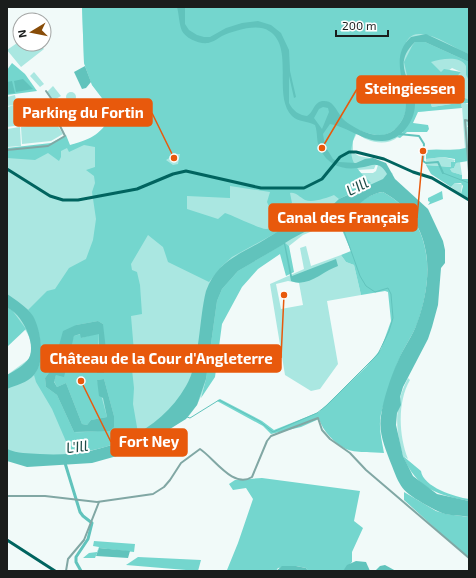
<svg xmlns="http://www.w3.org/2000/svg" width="476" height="578" font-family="'Exo 2',sans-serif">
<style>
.green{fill:#aae7e1;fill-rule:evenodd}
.forest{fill:#74d6ce;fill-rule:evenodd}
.water{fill:#61c3bc;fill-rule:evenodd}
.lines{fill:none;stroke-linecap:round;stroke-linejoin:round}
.stream{stroke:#61c3bc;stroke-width:1}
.canal{stroke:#61c3bc;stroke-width:2}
.river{stroke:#61c3bc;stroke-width:3}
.minor{stroke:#81a7a4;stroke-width:2}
.major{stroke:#00645f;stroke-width:3}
.labels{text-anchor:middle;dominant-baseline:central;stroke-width:4;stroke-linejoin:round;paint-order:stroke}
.water-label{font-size:15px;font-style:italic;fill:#1f4c48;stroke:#fff}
.leader{fill:none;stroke:#e8590c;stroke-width:1.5}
.callout-dot{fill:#e8590c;stroke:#fff;stroke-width:1.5}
.callout{fill:#e8590c;stroke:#e8590c;stroke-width:1.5}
.callout-label{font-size:15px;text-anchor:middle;font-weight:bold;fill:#fff}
</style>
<rect width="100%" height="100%" fill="#f1faf9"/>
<g class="green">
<path d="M82,7H469V75L466,74L469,81V102L457,89L456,78L461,72L452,68L428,86L427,111L414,112C409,120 404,131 398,137C386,147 366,142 357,133L353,141V151L341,154L359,173H373L376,171L379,162L393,174L339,218V220L303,235L289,246L285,244L235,274L202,394L197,405L188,417L178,411L156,429L54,459L7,453V375L29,359C38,338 20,323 7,309V152C26,150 78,147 92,139C102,132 108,123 115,114L92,85L84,63Z"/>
<path d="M20,41V44H40L44,49L21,67L7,50Z"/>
<path d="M34,72L44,84L40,87L30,76Z"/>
<path d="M53,86L61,96L54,100L47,92Z"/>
<circle cx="71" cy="97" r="5"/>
<path d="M15,95L21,125L7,127V107L15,105L7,106V97Z"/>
<path d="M439,97L460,98L467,104L469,103V122L467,127H469V147L465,149L462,106L458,103L432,107L430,101Z"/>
<path d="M52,117L63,134L51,141L22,144L21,127L39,124Z"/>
<path d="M20,127L21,146L7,147V129Z"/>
<path d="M354,153L359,156L375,159L377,162L374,169L357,170L322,180L348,154Z"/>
<path d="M443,157L455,160L452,167L426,165V159Z"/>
<path d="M460,162L462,175L452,172L450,169L454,168L456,163Z"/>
<path d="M455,183L462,184L461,194L451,187Z"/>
<path d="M306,246L311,266L341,255L346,262L354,265L361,295L327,301L338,364L320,389L311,391L285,375L270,284L304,269L300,248ZM288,281L299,283L303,305L281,309L276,284Z"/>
<path d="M408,378L410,380C397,402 399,436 408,459L403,456C395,427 394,405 408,378Z"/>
</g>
<g class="forest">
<path d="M82,7H469V54C453,48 438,35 421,34C402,32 403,56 402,69C402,74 401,80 402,85C403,91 407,95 407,102C407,117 395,137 378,135C371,135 364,131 357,130C346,156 351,164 371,183L339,199L334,195C326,198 313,203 305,200C299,197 296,192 290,193L292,203L274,218L267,202L270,192L230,186V198L187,196V209L218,219L225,213C234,216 258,228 266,229C288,229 318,200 334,205L320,213L301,219L232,257L222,266L209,282L168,262L163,247L148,235L131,264L132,270L137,272L140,285L142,314L131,316L134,352L161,353L162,358L131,360L134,388L133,404L138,433C112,446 101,450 71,453L52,409L36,382L34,375C47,357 40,326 28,310L47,291L55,289L69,268L86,259L93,240L96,219L92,192L95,183L94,176L86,170L95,167V147L84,145L69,152L67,148L61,151V157L59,161L48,153L35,160L7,158V148L51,143L66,135L70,145C95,138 99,134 114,114L92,85L84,63ZM176,154H180L178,164L173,165L166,160ZM98,321L103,324L97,373L99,333L81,338V334L74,336L60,374L56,375L54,381L57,387L66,383L82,424L87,425L91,420L107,417L97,380L104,379L114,416L110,431C97,430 87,433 74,432L57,395L46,387L45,378L53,367L76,325Z"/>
<path d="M415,42H425L469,62V81L466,75V66C460,55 441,59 431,62L441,72L444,69L461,72L456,78L457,89L462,93L463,97L469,100V103H463L460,98C449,97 439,95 430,101L432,107L458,103L461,104L462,108L418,112L413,123L428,125L429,129L427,132H407L400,138L397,137L403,132L410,89L404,62L412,46Z"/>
<path d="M12,63L25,74L37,91L7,95V70Z"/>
<path d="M469,147V167L468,161L456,163L454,168L450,169L452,172L462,175V179H469V198L461,194L463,186L461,183H455L451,187L431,174L426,165L451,167V162H455V159L443,157L426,159V150C441,148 454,152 469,147Z"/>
<path d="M442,191L443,199L428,205L430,202L428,201V198Z"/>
<path d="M383,192C433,220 435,275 417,324C412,337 403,348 398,362C391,378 386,397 381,414C378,426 382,441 384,453C374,452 354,453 346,449C334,443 323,431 319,419L301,427L271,434L263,426L217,401L220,399L262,421L274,430L319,412L366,367L381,349L391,321L388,292L385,291L361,295L354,265L346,262L341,255L351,251L342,230L339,218C353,210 365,194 383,192Z"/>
<path d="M285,243L289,246L294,272L286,276L280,254L258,269L242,287L222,324L215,377L201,398L206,379L217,301L222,289L238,271Z"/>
<path d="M7,308L12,310L26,329L7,347Z"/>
<path d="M403,456L421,471C423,487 455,497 469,499V501C437,495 417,489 403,456Z"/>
<path d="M262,478L360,491L354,521L363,528L352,552V562L343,571H308L306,568L296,566L278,568L276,571L227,570L238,543L253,499L246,488L233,490L229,484L235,480Z"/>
<path d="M404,492L436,511L446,514L469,517V559L404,500Z"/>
<path d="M94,541L135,544L134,552L99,548L95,558H83L89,553L97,552L99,547L93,546Z"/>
<path d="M138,557L201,560L198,571L126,565Z"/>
</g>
<g class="water">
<path d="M177,7H185V24L189,30L197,35L204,37H210L226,28L242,23L258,21L271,25L281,33L289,50L290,71L296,97L294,98L289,76V103C293,111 299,115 307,116C314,112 313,103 322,101C325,101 328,101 331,103C336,107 339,115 344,120C356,130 380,142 394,130C426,102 380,65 411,37L426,34L469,54V62L425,42H415C390,66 414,81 415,104C415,122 400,142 381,141C363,141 348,127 330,124L323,134L325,146L333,159L339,162L356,163L365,159L373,158L386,163L395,179L428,209L443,241L445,250V263L441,268L438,305L432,327L428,339L403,387L400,397L401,405L397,413L396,425L403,456L413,476L437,494L469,501V517C461,515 453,516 445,514C438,512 432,508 426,505C404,492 401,490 392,466C386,450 378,433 381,416C383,400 391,376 398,361C403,348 413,336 417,323C435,274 433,220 383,192C364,194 355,212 338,218C320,225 302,232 285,243L292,276L336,259L338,266C323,271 308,288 291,281L284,244L238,271L222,289L217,301L206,379L197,405L186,419L149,442L124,454L92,463L27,467L7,461V449C18,454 28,453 40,454C95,458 157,437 186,386C200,363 199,318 206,291C217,261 239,255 264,240C276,233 286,225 299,220C314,213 328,211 339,199L383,179L387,174C385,170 381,165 376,165C373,164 367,167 364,167C345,171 329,167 320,149C316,142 318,133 315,125C308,121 298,122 292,116C272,96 295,47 269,31C257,23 234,31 222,36C218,38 215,41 211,42C203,46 186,39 182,31C179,24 179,14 177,7ZM323,107L328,108L329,112L322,129L314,118L319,109Z"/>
<path d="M85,66L91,82L86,88L82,89L74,72Z"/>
<path d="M23,79L33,89L16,92L14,81Z"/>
<path d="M12,81L15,93L7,94V82Z"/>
<path d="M7,294C16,300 27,307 33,316C41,330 46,362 34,375C27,383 16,385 7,389V375C14,371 25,365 29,358C37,344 21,312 7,308Z"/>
<path d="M98,321L103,324L106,350L104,373H97L95,357L99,354V334L81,338L80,334L74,336L64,377L56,375L54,382L57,387L66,383L82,424L87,425L91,420L107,417L103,398L99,396L97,380L104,379L114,416V427L110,431L74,432L57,395L46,387L45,378L53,367L63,331L76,325Z"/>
<path d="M99,548L130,551L128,558L96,556Z"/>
<path d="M356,561L366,562L370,571H343L347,565Z"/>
<path d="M385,565L396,571H375L380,566Z"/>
<path d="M282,566H296L306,568L308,571H276Z"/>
</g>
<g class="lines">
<g class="stream">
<path d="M443,173L469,183"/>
<path d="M187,417L190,418L219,400L259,421L273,432L317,413L326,406L378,354L389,331L393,318L391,294L388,288L375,292L366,286L360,276L339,217"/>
</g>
<path class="canal" d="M399,134L419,136L424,144L423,161L426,163L438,162L443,173"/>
<path class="river" d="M65,463L80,512L83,516L92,523L88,539L76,557V562L81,571"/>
<g class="minor">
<path d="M469,121L465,120L469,172"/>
<path d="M7,150L48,146L65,136L57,120L53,101L46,91"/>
<path d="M7,496H45L97,502L153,494L164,487L170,480L181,463L200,449C214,458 233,489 252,477L267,441L271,436L318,418L322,430L330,439L350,453L366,470L469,558"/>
<path d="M66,571L68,559L84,540L99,502"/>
</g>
<g class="major">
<path d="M7,169L50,196L63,200H78L137,189L173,174L186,171L261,188H304L322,179L340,157L349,152H356L384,159L413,172L432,178L469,200"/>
<path d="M7,540L55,571"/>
</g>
</g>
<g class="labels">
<g class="water-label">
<text transform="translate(357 186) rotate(-27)">L'Ill</text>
<text transform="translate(77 446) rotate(-7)">L'Ill</text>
</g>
</g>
<path class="leader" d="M322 148L357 89M174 158L152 113M423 151L417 218M284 295L281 358M81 381L111 442"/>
<g class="callout-dot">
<circle cx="322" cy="148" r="4"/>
<circle cx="174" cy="158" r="4"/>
<circle cx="423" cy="151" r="4"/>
<circle cx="284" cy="295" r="4"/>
<circle cx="81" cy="381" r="4"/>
</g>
<g class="callout">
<rect x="357" y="76" width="107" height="27" rx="4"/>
<rect x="14" y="99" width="138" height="27" rx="4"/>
<rect x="269" y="204" width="148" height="27" rx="4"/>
<rect x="41" y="345" width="240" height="27" rx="4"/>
<rect x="111" y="429" width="76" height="27" rx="4"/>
</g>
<g class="callout-label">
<text x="410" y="94">Steingiessen</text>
<text x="83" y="118">Parking du Fortin</text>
<text x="343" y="223">Canal des Français</text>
<text x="161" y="364">Château de la Cour d'Angleterre</text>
<text x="149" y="447">Fort Ney</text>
</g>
<rect width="476" height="578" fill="none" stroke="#1a1d1c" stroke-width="16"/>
<g transform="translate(32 32) rotate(260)"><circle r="19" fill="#ffffff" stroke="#a3a5a4"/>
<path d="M0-3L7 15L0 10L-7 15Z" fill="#884c08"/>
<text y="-6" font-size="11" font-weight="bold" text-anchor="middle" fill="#1a1d1c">N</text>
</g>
<path d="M336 30v6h52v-6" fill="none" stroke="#1a1d1c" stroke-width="2"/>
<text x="342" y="30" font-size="12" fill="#1a1d1c" stroke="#ffffff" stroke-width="3" paint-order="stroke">200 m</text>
</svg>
